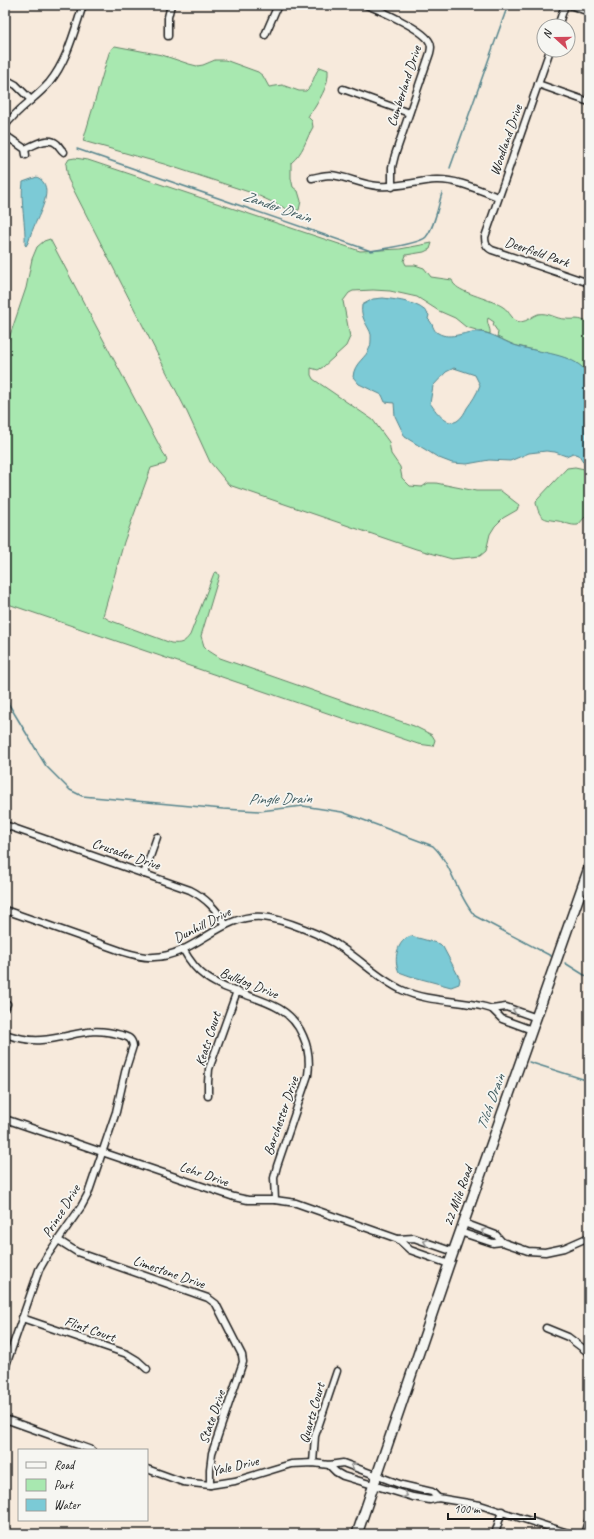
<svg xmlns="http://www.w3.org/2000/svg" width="594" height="1539" font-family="Caveat,sans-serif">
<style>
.green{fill:#a8e8b0;stroke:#628266}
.water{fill:#7bcad6;stroke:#55848c;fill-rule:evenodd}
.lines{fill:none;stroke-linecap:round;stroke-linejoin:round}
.stream{stroke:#55848c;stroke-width:1.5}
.street-casing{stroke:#1c1c1c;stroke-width:9}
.secondary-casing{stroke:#1c1c1c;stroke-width:12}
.street{stroke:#f6f6f2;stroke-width:6}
.secondary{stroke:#f6f6f2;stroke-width:9}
.oneway{stroke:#949492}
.labels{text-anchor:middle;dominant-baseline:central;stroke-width:3.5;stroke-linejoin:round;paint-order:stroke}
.street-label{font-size:14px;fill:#1c1c1c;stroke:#f6f6f2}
.water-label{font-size:15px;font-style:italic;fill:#3d595d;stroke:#f6f6f2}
</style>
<rect width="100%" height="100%" fill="#f7eadc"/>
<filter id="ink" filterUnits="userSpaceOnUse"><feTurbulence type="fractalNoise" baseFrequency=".025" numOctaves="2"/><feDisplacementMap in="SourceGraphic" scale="8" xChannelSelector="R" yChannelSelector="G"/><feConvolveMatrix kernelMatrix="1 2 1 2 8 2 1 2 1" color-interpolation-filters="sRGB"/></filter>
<g filter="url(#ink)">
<g class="green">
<path d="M115,46L162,55L189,64L197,66L203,65L215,60H225L258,72L263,76L269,87L282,85L299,91H306C314,84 313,75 320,67L328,70C329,84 322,95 315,107C313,111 310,112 308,117L312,121L313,127C305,141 304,152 291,163V178L293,187L298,191L301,201L299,210L291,211L255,194L164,164L83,141L109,53L112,48Z"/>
<path d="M75,158L88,160L360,251L400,249L432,243L430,249L424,252L406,255L404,261L406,265H415L424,268L431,277L452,280C453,282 453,284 455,285C461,293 493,300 503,307C510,311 512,322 521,322C528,321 532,316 538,314C549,312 555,319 565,319C577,320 577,317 589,323V369H585L565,358L514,345L497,337L498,332L493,325L494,322L488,318C486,324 491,328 490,334L466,327L455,318L439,311L417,297L390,291L373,290L353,291L349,293L343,301L350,337L346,346L323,367L318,370L311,368V375L313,379L373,420L389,442L391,454L400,467L402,478L410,486L422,487L428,483H436L476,491H501L519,505L517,510L503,518L495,526L490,534L486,551L480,556L452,559L416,549L229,485L210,462L187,412L68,179L66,164L69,159Z"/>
<path d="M50,239L167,460L165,464L151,468L124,542L103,616L109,620L171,643C181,644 184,643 190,635L214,573L217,572L219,576L201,636L204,646L209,651L220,658L414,726L432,735L435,740L433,746L418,744L5,603V350L26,288L32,259L37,247L44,241Z"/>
<path d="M575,467L589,470V517H585L578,525C570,526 565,522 558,521C543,519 540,519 536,503L537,500L567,468Z"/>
</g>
<g class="water">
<path d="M37,177C57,187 38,215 33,229C30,234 30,241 26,246L25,245C26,224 20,203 23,182Z"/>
<path d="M383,298C398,300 420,302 429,315L428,319C434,324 432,330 438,333C451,341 467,330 480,332C492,333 503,341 514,345C534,352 568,353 583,368C586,371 587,375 589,379V462L584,463L579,455L573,453L566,456L555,452L546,451L529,453L510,461L489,460L467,464L452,463L439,458L405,437L395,416L394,403L385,402L382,395L359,384L353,377C354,362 366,359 370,347C371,344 371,340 371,338C373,330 359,320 362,305L373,299ZM454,368L475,375L480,385C477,394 472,401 467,408C465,412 462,418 457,421C446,427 435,410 430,403L433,386L446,372Z"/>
<path d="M411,936L440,944L443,947L460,979L459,984L451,987L410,976L399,972C393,960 397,940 411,936Z"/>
</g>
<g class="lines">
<g class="stream">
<path d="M77,149L371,251C381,249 420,244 426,237C435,226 438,206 442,193"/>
<path d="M450,168L508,5"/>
<path d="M5,698L46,766L70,790L82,796L223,809L260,811L303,806L342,812L433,846C452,864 457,896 475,916L551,956"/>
<path d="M565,963L589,978"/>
<path d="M529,1062L589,1081"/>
<path d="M483,1153L517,1059"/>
<path d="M469,1193L480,1162"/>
</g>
<g class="street-casing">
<g id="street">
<path d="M366,5C380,10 422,29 429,41C432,45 431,49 430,53L395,155L392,167V187"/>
<path d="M570,5L589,12"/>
<path d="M558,26L565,5"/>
<path d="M265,35L278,5"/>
<path d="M168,36V17L171,5"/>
<path d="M550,50L485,237C485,243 486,247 492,250L589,283"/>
<path d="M5,79L16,85L31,100"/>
<path d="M538,84L589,102"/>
<path d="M343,89L409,113"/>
<path d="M5,126C17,109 35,99 49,83C67,61 74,32 83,5"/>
<path d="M5,135L25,149L26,155"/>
<path d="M25,149C34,145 48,136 57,144C60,147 60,149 64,152"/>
<path d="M312,178C318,177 324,175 330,175C346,176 362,185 378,186C398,188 416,181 436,180C457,179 479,190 498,197"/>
<path d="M5,825L190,890C206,898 216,909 226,925"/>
<path d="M144,874L157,837"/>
<path d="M5,910L124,952C134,955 144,958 154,957C195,956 221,913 263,917C283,919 326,936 342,948C362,961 380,980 402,990C428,1002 458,1000 485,1007L492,1009L502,1019L532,1030"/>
<path d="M183,949C189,960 196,970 206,977C238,1000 286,995 303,1036C309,1049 310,1061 308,1075L277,1166L274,1178L275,1200"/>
<path d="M5,1008L7,1004"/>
<path d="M492,1009L506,1007L537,1018"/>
<path d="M5,1034C17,1038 29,1041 41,1040C72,1038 87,1025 121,1035C128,1037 132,1038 133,1046L126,1068L116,1112L88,1194L81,1207L47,1256L39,1270L5,1368"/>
<path d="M208,1096V1082L209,1069L237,991"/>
<path d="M5,1119L234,1197L248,1200H275L296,1203L398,1239L410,1250L449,1264"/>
<path d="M464,1223L496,1235L502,1242"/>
<path d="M460,1232L493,1243L502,1242L528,1251L545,1252L564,1248L589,1237"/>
<path d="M398,1239L414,1238L454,1252"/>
<path d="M58,1240L77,1252L208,1298L216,1304L242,1355L243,1362L212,1453L210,1469V1485"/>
<path d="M22,1318L127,1354L137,1360L147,1369"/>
<path d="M546,1328L568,1337L589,1353"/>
<path d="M5,1419L92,1450"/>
<path d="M313,1463L315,1436L337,1371"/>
<path d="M329,1465L336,1472L343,1476L413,1497L430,1500L438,1498L480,1505L571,1534"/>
<path d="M147,1469L183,1482L210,1485L235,1481L291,1464L313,1463L329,1465L343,1463L402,1485L432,1492L438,1498"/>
<path d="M495,1534L502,1511"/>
<path d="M584,1534L589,1519"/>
</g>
</g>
<g class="secondary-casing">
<path id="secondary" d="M357,1534L449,1264L589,868"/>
</g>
<use href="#street" class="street"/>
<use href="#secondary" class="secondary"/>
</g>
<defs><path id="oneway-chevron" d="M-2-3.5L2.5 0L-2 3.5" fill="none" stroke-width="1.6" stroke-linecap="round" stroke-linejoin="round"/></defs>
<g class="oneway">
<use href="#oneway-chevron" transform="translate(515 1010) rotate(-161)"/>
<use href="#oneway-chevron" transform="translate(484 1231) rotate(-160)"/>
<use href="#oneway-chevron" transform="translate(426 1242) rotate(-161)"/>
<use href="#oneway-chevron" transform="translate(353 1466) rotate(-161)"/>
<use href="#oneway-chevron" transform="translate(405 1495) rotate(16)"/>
</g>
</g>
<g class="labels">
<g class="street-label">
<text transform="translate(404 86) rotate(-72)">Cumberland Drive</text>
<text transform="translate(506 140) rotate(-71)">Woodland Drive</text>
<text transform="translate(537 252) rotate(19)">Deerfield Park</text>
<text transform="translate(126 854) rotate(19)">Crusader Drive</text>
<text transform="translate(202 925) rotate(-27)">Dunhill Drive</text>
<text transform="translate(249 983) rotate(22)">Bulldog Drive</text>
<text transform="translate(208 1039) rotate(-72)">Keats Court</text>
<text transform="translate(281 1116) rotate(-71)">Barchester Drive</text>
<text transform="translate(204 1174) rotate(19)">Lehr Drive</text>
<text transform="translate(458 1196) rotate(-70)">22 Mile Road</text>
<text transform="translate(61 1211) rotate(-58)">Prince Drive</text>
<text transform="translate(169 1272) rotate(19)">Limestone Drive</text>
<text transform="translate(90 1329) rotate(19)">Flint Court</text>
<text transform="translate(312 1413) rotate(-74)">Quartz Court</text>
<text transform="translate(212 1417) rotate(-71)">State Drive</text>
<text transform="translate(235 1466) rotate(-13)">Yale Drive</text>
</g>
<g class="water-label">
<text transform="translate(277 207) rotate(19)">Zander Drain</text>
<text transform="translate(280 799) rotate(-1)">Pingle Drain</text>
<text transform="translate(491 1102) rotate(-70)">Tilch Drain</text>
</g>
</g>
<rect width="594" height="1539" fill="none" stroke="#f6f6f2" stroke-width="20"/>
<rect x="10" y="10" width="574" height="1519" fill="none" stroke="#1c1c1c" stroke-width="1.5" filter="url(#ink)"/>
<rect x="18" y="1449" width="130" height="72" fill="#f6f6f2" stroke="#9f9f9c"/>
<rect x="26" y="1462" width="20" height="6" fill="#f6f6f2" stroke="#9f9f9c"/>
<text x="54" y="1469" font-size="12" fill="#1c1c1c">Road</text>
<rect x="26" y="1479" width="20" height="12" fill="#a8e8b0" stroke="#9f9f9c"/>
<text x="54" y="1489" font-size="12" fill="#1c1c1c">Park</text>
<rect x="26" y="1499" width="20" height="12" fill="#7bcad6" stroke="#9f9f9c"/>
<text x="54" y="1509" font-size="12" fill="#1c1c1c">Water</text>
<g transform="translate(556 38) rotate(291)"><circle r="19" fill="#f6f6f2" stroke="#9f9f9c"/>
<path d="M0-3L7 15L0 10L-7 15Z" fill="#d1495b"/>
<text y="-6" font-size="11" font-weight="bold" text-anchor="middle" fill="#1c1c1c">N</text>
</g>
<path d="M448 1513v6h87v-6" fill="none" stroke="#1c1c1c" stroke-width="2"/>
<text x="454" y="1513" font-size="12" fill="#1c1c1c" stroke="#f6f6f2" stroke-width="3" paint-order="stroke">100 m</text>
</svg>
